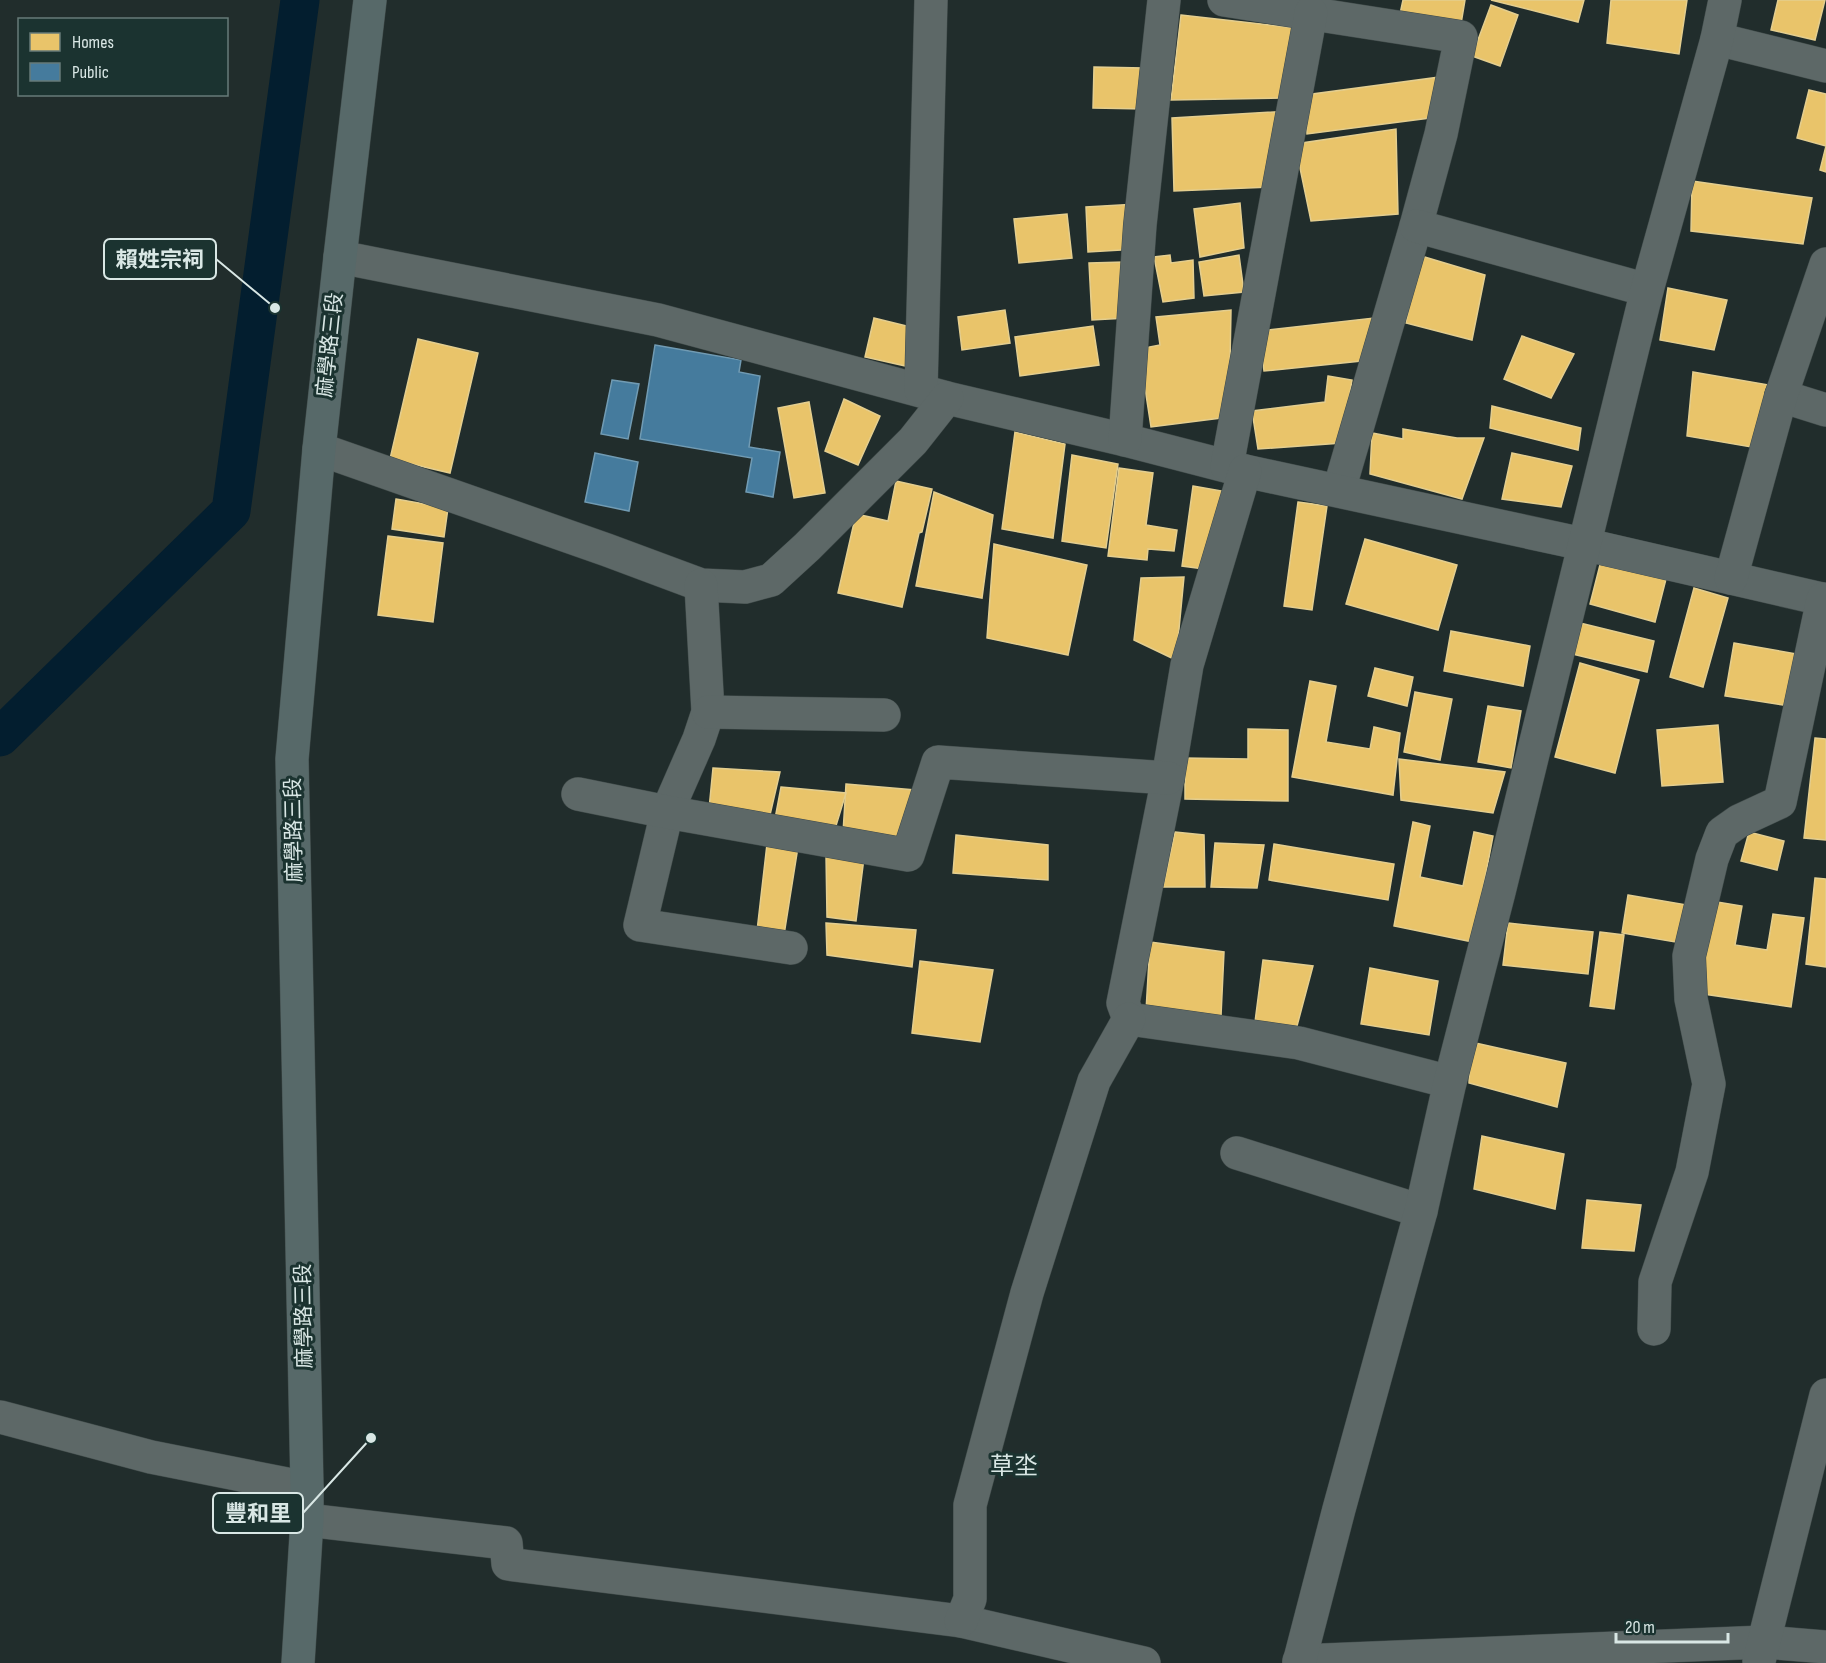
<svg xmlns="http://www.w3.org/2000/svg" width="1826" height="1663" font-family="'Sofia Sans Condensed','Noto Sans TC',sans-serif">
<style>
.homes{fill:#e9c46a;stroke:#e4ce8f;stroke-width:1.5}
.public{fill:#457b9d;stroke:#719bb3;stroke-width:1.5}
.lines{fill:none;stroke-linecap:round;stroke-linejoin:round}
.canal{stroke:#031e2f;stroke-width:39}
.minor-casing{stroke:#404b4a;stroke-width:34}
.major-casing{stroke:#404b4a;stroke-width:34}
.minor{stroke:#5d6867;stroke-width:33}
.major{stroke:#576969;stroke-width:33}
.labels{text-anchor:middle;dominant-baseline:central;stroke-width:6;stroke-linejoin:round;paint-order:stroke}
.street-label{font-size:21px;fill:#d9e7e5;stroke:#1b3330}
.quarter-label{font-size:24px;fill:#d9e7e5;stroke:#1b3330}
.leader{fill:none;stroke:#d9e7e5;stroke-width:2}
.callout-dot{fill:#d9e7e5;stroke:#1b3330;stroke-width:2}
.callout{fill:#1b3330;stroke:#d9e7e5;stroke-width:2}
.callout-label{font-size:22px;text-anchor:middle;font-weight:bold;fill:#d9e7e5}
</style>
<rect width="100%" height="100%" fill="#212d2c"/>
<g class="homes">
<path d="M1403,0H1465L1461,24L1400,14Z"/>
<path d="M1491,0H1584L1578,22Z"/>
<path d="M1611,0H1687L1679,54L1607,43Z"/>
<path d="M1778,0H1825L1815,40L1771,30Z"/>
<path d="M1491,5L1518,15L1500,66L1472,56Z"/>
<path d="M1181,15L1296,28L1283,98L1171,100Z"/>
<path d="M1094,67L1144,68V109L1093,108Z"/>
<path d="M1440,77L1430,118L1307,134L1305,95Z"/>
<path d="M1809,90L1826,94V172L1820,170L1826,146L1797,138Z"/>
<path d="M1289,111L1271,187L1174,191L1172,118Z"/>
<path d="M1396,129L1398,214L1311,221L1295,144Z"/>
<path d="M1692,181L1812,198L1803,244L1691,231Z"/>
<path d="M1240,203L1244,248L1200,257L1194,209Z"/>
<path d="M1137,204L1138,249L1088,252L1086,207Z"/>
<path d="M1067,214L1072,258L1019,263L1014,219Z"/>
<path d="M1170,255L1171,263L1193,260L1194,298L1163,302L1154,257Z"/>
<path d="M1239,255L1244,292L1204,296L1199,262Z"/>
<path d="M1418,255L1485,275L1472,340L1406,323Z"/>
<path d="M1124,262L1127,318L1092,320L1089,263Z"/>
<path d="M1668,288L1727,300L1714,350L1660,340Z"/>
<path d="M1005,310L1010,343L962,350L958,317Z"/>
<path d="M1231,310L1229,417L1151,427L1139,349L1160,345L1156,317Z"/>
<path d="M874,318L919,329L910,367L865,357Z"/>
<path d="M1374,318L1371,360L1264,371L1259,331Z"/>
<path d="M1093,326L1099,365L1020,376L1015,337Z"/>
<path d="M1522,336L1574,354L1551,398L1504,379Z"/>
<path d="M418,339L478,353L450,473L390,459Z"/>
<path d="M1693,372L1769,385L1757,448L1687,436Z"/>
<path d="M1328,376L1352,380L1342,443L1258,449L1252,411L1325,402Z"/>
<path d="M844,399L880,416L858,465L825,451Z"/>
<path d="M809,402L825,493L794,498L778,408Z"/>
<path d="M1492,406L1581,428L1578,450L1490,428Z"/>
<path d="M1403,429L1457,438H1484L1462,499L1370,474L1372,433L1403,439Z"/>
<path d="M1015,432L1065,444L1053,538L1002,529Z"/>
<path d="M1512,453L1572,466L1561,507L1502,499Z"/>
<path d="M1072,455L1118,464L1106,548L1062,541Z"/>
<path d="M1119,468L1153,473L1146,525L1177,530L1174,551L1148,549L1147,560L1108,556Z"/>
<path d="M896,481L932,489L922,532L919,533L902,607L838,593L856,514L888,521Z"/>
<path d="M1193,486L1222,491L1211,570L1182,566Z"/>
<path d="M934,492L993,515L982,598L916,586Z"/>
<path d="M396,499L448,508L444,537L392,529Z"/>
<path d="M1298,502L1327,506L1312,610L1284,606Z"/>
<path d="M388,536L443,543L433,622L378,615Z"/>
<path d="M1365,539L1457,565L1438,630L1346,604Z"/>
<path d="M994,544L1087,565L1068,655L987,638Z"/>
<path d="M1601,561L1666,579L1655,622L1590,604Z"/>
<path d="M1184,577L1176,660L1134,640L1141,578Z"/>
<path d="M1694,588L1728,598L1703,687L1670,677Z"/>
<path d="M1576,622L1654,641L1647,672L1568,653Z"/>
<path d="M1451,631L1530,646L1523,686L1444,671Z"/>
<path d="M1734,643L1797,654L1789,706L1725,696Z"/>
<path d="M1580,663L1639,680L1615,773L1555,757Z"/>
<path d="M1375,668L1413,677L1407,706L1368,696Z"/>
<path d="M1310,681L1336,686L1326,742L1370,749L1374,727L1400,733L1393,795L1292,777Z"/>
<path d="M1415,692L1452,699L1440,760L1404,752Z"/>
<path d="M1488,706L1521,711L1511,768L1478,762Z"/>
<path d="M1718,725L1723,782L1662,786L1657,730Z"/>
<path d="M1248,729L1288,730V801L1185,799V758L1248,759Z"/>
<path d="M1815,738L1826,739V840L1804,838Z"/>
<path d="M1399,759L1505,772L1493,813L1401,800Z"/>
<path d="M713,768L780,772L770,815L709,809Z"/>
<path d="M846,784L915,790L905,842L843,833Z"/>
<path d="M781,787L846,793L835,829L774,824Z"/>
<path d="M1413,822L1430,826L1420,877L1463,886L1474,832L1493,836L1473,942L1394,926Z"/>
<path d="M1175,832L1204,835L1205,887H1163Z"/>
<path d="M1749,832L1784,841L1777,870L1741,861Z"/>
<path d="M956,835L1048,845V880L953,873Z"/>
<path d="M1215,843L1264,845L1257,888L1211,887Z"/>
<path d="M767,844L798,847L784,935L757,931Z"/>
<path d="M1274,844L1394,864L1388,900L1269,880Z"/>
<path d="M826,855L864,858L856,921L827,917Z"/>
<path d="M1815,878L1826,879V967L1806,964Z"/>
<path d="M1628,895L1693,906L1687,944L1622,933Z"/>
<path d="M1705,900L1742,906L1735,945L1767,950L1773,914L1804,918L1791,1007L1690,992Z"/>
<path d="M826,923L916,930L912,967L827,955Z"/>
<path d="M1508,923L1593,932L1588,974L1503,965Z"/>
<path d="M1600,932L1624,935L1614,1009L1590,1006Z"/>
<path d="M1150,942L1224,952L1221,1016L1146,1011Z"/>
<path d="M1263,960L1313,966L1297,1026L1255,1022Z"/>
<path d="M920,961L993,970L980,1042L912,1033Z"/>
<path d="M1370,968L1438,981L1429,1035L1361,1024Z"/>
<path d="M1471,1042L1566,1063L1557,1107L1469,1083Z"/>
<path d="M1482,1136L1564,1154L1555,1209L1474,1189Z"/>
<path d="M1587,1200L1641,1205L1634,1251L1582,1248Z"/>
</g>
<g class="public">
<path d="M655,345L741,360L739,372L760,376L749,447L780,452L773,497L746,492L752,458L640,439Z"/>
<path d="M612,380L639,384L628,439L601,434Z"/>
<path d="M595,453L638,462L629,511L585,502Z"/>
</g>
<g class="lines">
<path class="canal" d="M0,737L231,511L300,0"/>
<g class="minor-casing">
<g id="minor">
<path d="M1224,0L1461,37L1441,134L1416,226L1339,490"/>
<path d="M1717,39L1826,66"/>
<path d="M1416,226L1647,290"/>
<path d="M340,257L658,320L947,398L1125,440L1245,471L1583,544L1826,600"/>
<path d="M921,390L931,0"/>
<path d="M1781,396L1826,410"/>
<path d="M1125,440L1140,225L1164,0"/>
<path d="M319,449L607,550L701,585L745,587L771,580L807,547L913,441L947,398"/>
<path d="M1227,466L1311,13"/>
<path d="M1245,471L1187,665L1168,778L1123,1003L1129,1019L1299,1043L1450,1082"/>
<path d="M1731,578L1781,396L1826,264"/>
<path d="M701,585L708,712L699,739L667,812L640,925L791,948"/>
<path d="M708,712L884,715"/>
<path d="M578,794L667,812L908,855L938,762L1168,778"/>
<path d="M1237,1153L1421,1211"/>
<path d="M1654,1329L1655,1282L1692,1172L1709,1084L1691,999L1689,956L1712,859L1722,833L1739,821L1780,802L1823,599"/>
<path d="M0,1417L151,1457L307,1488"/>
<path d="M307,1520L506,1543L508,1564L961,1621L1144,1663"/>
<path d="M961,1621L970,1599V1505L1027,1293L1094,1081L1129,1019"/>
<path d="M1299,1661L1764,1642L1826,1647"/>
<path d="M1759,1661L1826,1395"/>
<path d="M1299,1663L1339,1509L1421,1211L1450,1082L1499,892L1647,290L1717,39L1725,0"/>
</g>
</g>
<g class="major-casing">
<path id="major" d="M298,1663L307,1520V1488L292,759L319,449L340,257L370,0"/>
</g>
<use href="#minor" class="minor"/>
<use href="#major" class="major"/>
</g>
<g class="labels">
<g class="street-label">
<text transform="translate(330 345) rotate(-84)">麻學路三段</text>
<text transform="translate(294 830) rotate(-91)">麻學路三段</text>
<text transform="translate(304 1316) rotate(-91)">麻學路三段</text>
</g>
<g class="quarter-label">
<text x="1014" y="1466">草坔</text>
</g>
</g>
<path class="leader" d="M275 308L216 259M371 1438L303 1513"/>
<g class="callout-dot">
<circle cx="275" cy="308" r="6"/>
<circle cx="371" cy="1438" r="6"/>
</g>
<g class="callout">
<rect x="104" y="239" width="112" height="40" rx="6"/>
<rect x="213" y="1493" width="90" height="40" rx="6"/>
</g>
<g class="callout-label">
<text x="160" y="267">賴姓宗祠</text>
<text x="258" y="1521">豐和里</text>
</g>
<rect x="18" y="18" width="210" height="78" fill="#1b3330" stroke="#677b78" stroke-width="1.5"/>
<rect x="30" y="33" width="30" height="18" fill="#e9c46a" stroke="#677b78" stroke-width="1.5"/>
<text x="72" y="48" font-size="18" fill="#d9e7e5">Homes</text>
<rect x="30" y="63" width="30" height="18" fill="#457b9d" stroke="#677b78" stroke-width="1.5"/>
<text x="72" y="78" font-size="18" fill="#d9e7e5">Public</text>
<path d="M1616 1633v9h112v-9" fill="none" stroke="#d9e7e5" stroke-width="3"/>
<text x="1625" y="1633" font-size="18" fill="#d9e7e5" stroke="#1b3330" stroke-width="4.5" paint-order="stroke">20 m</text>
</svg>
